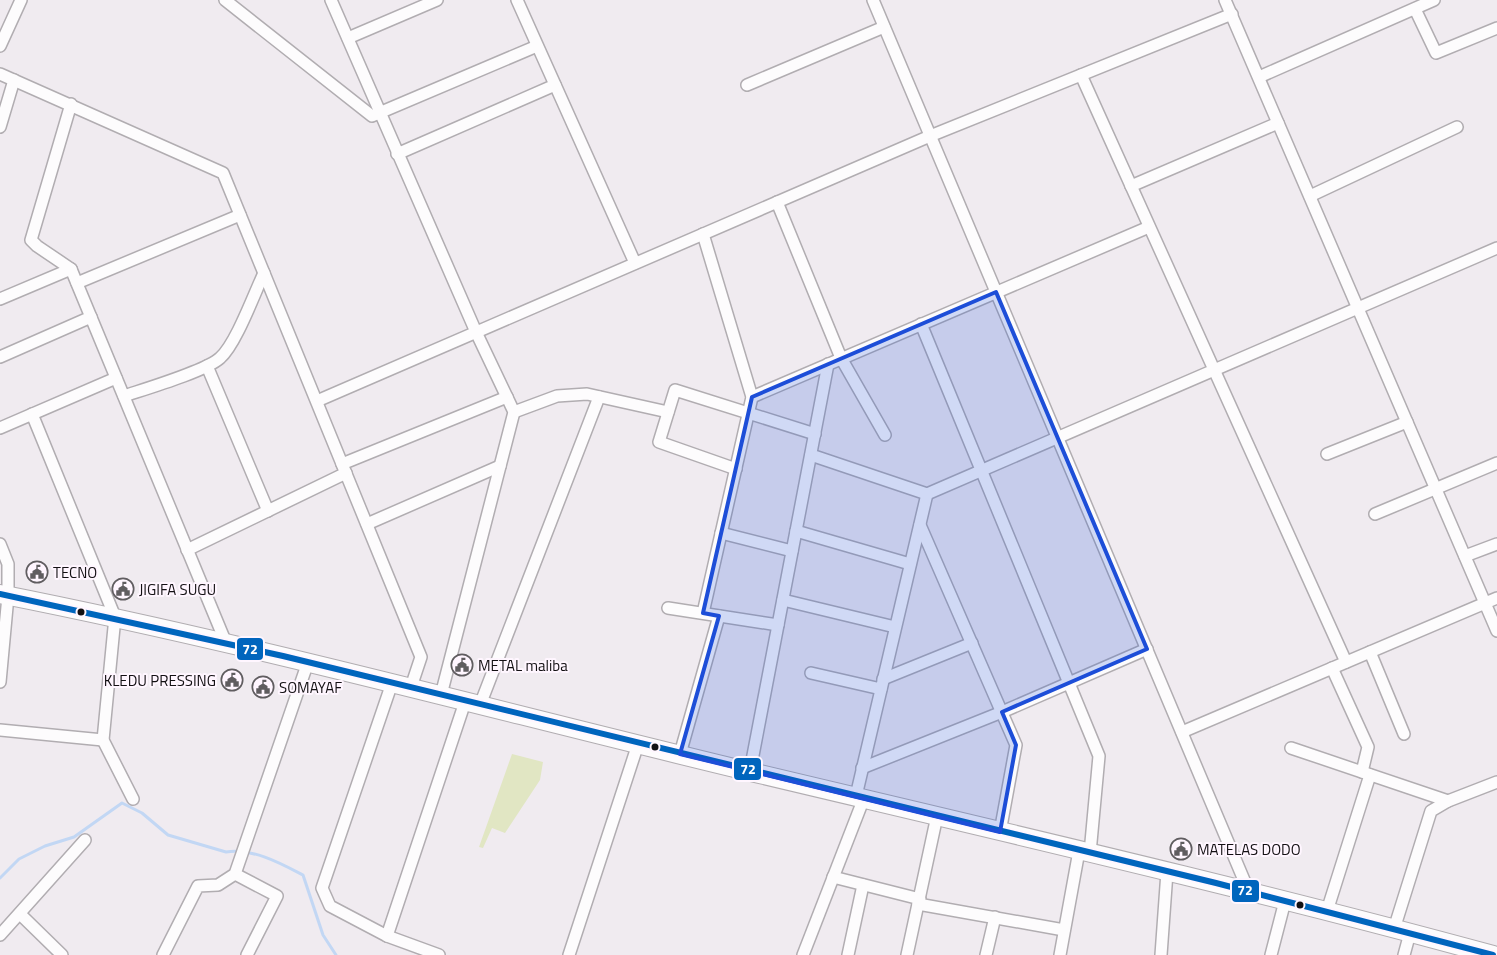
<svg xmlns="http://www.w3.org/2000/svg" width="1497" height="955" font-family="'Titillium Web',sans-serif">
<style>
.green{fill:#e1e6c3}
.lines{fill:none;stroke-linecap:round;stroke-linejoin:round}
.stream{stroke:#c2d7f4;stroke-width:3}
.minor-casing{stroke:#b1adb1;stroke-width:14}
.primary-casing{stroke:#b1adb1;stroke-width:20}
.minor{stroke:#fdfcfd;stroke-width:11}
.primary{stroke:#fdfcfd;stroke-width:18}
.bus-1-casing{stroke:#fff6ff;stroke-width:10}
.bus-1{stroke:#0065bd;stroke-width:6}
.marked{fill:#1d4ed8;fill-opacity:0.2;stroke:#1d4ed8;stroke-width:4;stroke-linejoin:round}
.bus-dot{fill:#131013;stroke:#fff6ff;stroke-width:2}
.labels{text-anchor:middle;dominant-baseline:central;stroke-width:4;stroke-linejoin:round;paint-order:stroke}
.poi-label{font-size:15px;fill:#131013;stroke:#fff6ff;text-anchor:start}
.line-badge{stroke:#fff6ff;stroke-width:2}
.badge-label{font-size:14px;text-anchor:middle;font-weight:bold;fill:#fff}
</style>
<rect width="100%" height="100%" fill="#f0ebf0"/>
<path class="green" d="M512,754L543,762L540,780L505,833L492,828L483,848L479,847Z"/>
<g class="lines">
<path class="stream" d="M0,878L19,859L45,846L74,837L122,803L142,813L168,835L226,852C253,848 280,863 303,875L323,935L336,955"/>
<g class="minor-casing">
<g id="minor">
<path d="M225,0L372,116L537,46"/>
<path d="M331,0L476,332L514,412L441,695"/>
<path d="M517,0L635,263"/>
<path d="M873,0L1249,892"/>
<path d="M1225,0L1497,631"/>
<path d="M1415,9L1436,53L1497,28"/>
<path d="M348,38L437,0"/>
<path d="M0,46L21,0"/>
<path d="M0,74L223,173L421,657L411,687"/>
<path d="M1081,75L1346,662"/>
<path d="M1259,77L1434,0"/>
<path d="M747,85L884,27"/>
<path d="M71,104L31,240L37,246L71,269L226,643"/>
<path d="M0,127L14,80"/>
<path d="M397,154L555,85"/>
<path d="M1131,186L1278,123"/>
<path d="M1310,196L1457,127"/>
<path d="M777,202L841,358L885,435"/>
<path d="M77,283L240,215"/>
<path d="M0,299L71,269"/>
<path d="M921,324L1099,756L1090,853"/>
<path d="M0,357L91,317"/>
<path d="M207,366L268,511"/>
<path d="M124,396C145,389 206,371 220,358C236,344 254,294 264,273"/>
<path d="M752,397L1149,227"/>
<path d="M317,401L930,136L1232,14"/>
<path d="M514,412L557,396L587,394L668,412"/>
<path d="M32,414L115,617L103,740L133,799"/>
<path d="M0,428L116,378"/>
<path d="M1327,454L1407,422"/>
<path d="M811,455L927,494L1497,248"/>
<path d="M342,464L507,397"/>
<path d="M736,469L659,442L675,390L815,434"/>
<path d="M1375,514L1497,463"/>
<path d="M367,524L500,466"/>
<path d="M920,525L1016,745L1000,832"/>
<path d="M796,531L910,564"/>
<path d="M721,533L792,551"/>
<path d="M0,544L8,564V596L0,682"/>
<path d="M187,550L346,473"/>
<path d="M1465,556L1497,544"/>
<path d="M783,600L895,627"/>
<path d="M668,608L778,625"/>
<path d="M703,613L752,397L703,234"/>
<path d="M1370,652L1404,734"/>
<path d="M1332,668L1368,747L1362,772"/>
<path d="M811,673L881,689"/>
<path d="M883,679L972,643"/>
<path d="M392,683L322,888L330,906L387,936L439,955"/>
<path d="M480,705L599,397"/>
<path d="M0,730L103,740"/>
<path d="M1182,732L1497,598"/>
<path d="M1291,748L1448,801"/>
<path d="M680,754L719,616"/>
<path d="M862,768L1002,712L1147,649"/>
<path d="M750,771L828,364"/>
<path d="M856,796L927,494"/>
<path d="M235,874L277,896L247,955"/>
<path d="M833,877L920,899"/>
<path d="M918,904L1064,930"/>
<path d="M1327,911L1370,775"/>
<path d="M20,914L62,955"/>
<path d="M1394,929L1431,811L1448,801L1497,782"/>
<path d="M0,935L85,840"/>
<path d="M387,936L465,702"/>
<path d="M163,955L198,886L218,885L235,874L308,662"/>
<path d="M569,955L638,744"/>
<path d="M803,955L864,798"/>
<path d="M848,955L863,885"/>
<path d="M907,955L937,816"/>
<path d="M986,955L995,917"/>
<path d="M1060,955L1079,851"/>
<path d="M1161,955L1167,872"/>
<path d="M1271,955L1285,901"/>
<path d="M1404,955L1410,933"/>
</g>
</g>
<g class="primary-casing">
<path id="primary" d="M0,594C253,644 501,712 751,772C999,831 1247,888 1493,955"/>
</g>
<use href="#minor" class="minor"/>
<use href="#primary" class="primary"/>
<g class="bus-1-casing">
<path id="bus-1" d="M0,594L283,656L1216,883L1493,955"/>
</g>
<use href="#bus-1" class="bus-1"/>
</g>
<path class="marked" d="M996,292L1147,649L1002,712L1016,745L1000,832L680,754L719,616L703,613L752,397Z"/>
<defs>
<g id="civic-ring" transform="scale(1.125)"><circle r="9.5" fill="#fff6ff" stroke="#605d60" stroke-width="1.5"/><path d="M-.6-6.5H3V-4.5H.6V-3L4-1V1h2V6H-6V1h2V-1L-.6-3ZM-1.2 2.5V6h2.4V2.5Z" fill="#605d60"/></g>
</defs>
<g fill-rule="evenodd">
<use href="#civic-ring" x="37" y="572"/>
<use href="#civic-ring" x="123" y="589"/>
<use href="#civic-ring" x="462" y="665"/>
<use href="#civic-ring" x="232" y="680"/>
<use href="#civic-ring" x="263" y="687"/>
<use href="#civic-ring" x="1181" y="849"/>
</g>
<g class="bus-dot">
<circle cx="81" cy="612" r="4.5"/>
<circle cx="655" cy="747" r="4.5"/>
<circle cx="1300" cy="905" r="4.5"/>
</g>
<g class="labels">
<g class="poi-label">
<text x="53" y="572">TECNO</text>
<text x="139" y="589">JIGIFA SUGU</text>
<text x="478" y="665">METAL maliba</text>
<text x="216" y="680" text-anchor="end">KLEDU PRESSING</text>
<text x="279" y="687">SOMAYAF</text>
<text x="1197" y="849">MATELAS DODO</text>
</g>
</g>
<g class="line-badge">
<rect x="236" y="637" width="28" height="24" rx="5" fill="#0065bd"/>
<rect x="733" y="757" width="29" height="24" rx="5" fill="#0065bd"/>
<rect x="1231" y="879" width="29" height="24" rx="5" fill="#0065bd"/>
</g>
<g class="badge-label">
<text x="250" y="654">72</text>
<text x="748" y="774">72</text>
<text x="1245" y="895">72</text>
</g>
</svg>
